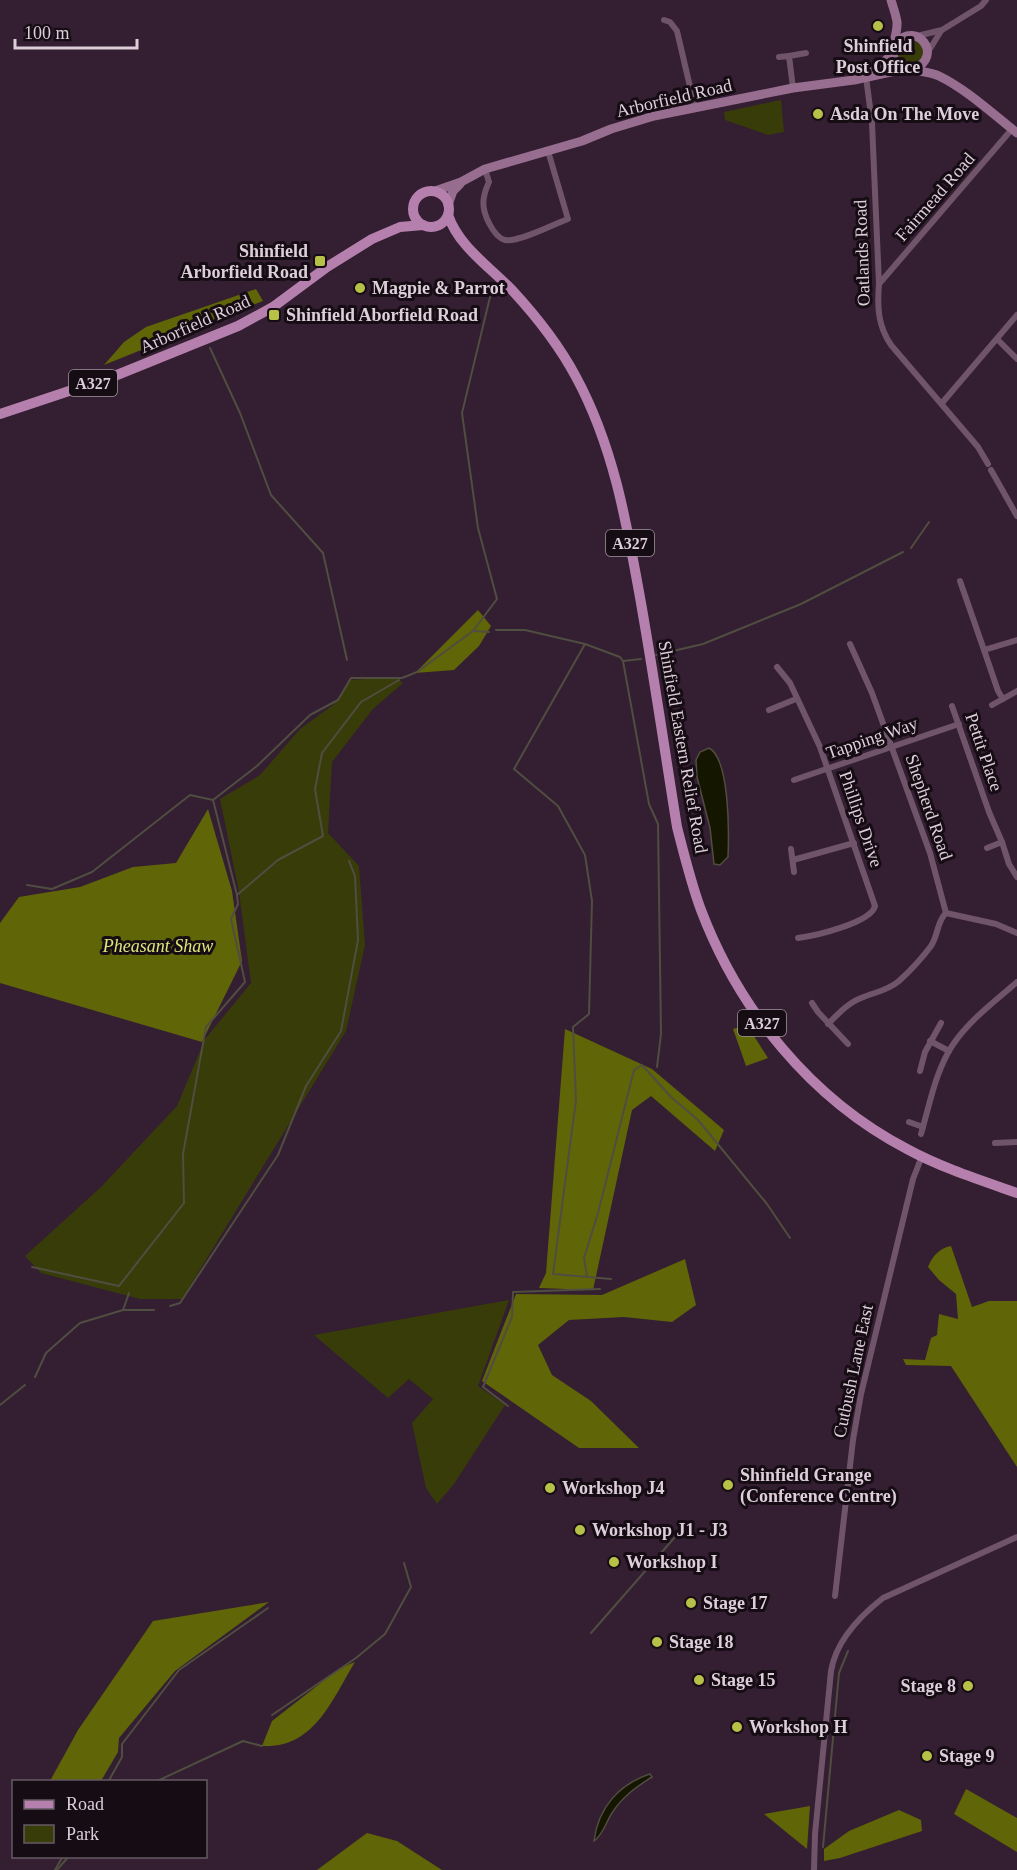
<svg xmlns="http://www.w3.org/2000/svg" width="1017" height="1870" font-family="Georgia,serif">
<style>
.green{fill:#383c09}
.forest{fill:#606507}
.water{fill:#141600;stroke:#504d41;stroke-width:1.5}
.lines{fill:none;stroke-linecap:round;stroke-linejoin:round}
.stream{stroke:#504d41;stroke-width:2}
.minor{stroke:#6f546a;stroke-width:6}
.secondary{stroke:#976d90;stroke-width:9}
.primary{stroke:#b680ae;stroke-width:10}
.poi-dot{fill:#b8c147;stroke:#160c14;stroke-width:2}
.labels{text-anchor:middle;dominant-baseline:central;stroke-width:6;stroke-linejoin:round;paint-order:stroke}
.shield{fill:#160c14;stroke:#a1949f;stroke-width:1.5}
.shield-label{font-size:16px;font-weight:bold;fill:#ddceda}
.poi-label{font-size:18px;font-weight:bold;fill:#ddceda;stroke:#160c14;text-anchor:start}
.street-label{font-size:18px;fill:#ddceda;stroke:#160c14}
.park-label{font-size:18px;font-style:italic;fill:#dde879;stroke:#160c14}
</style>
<rect width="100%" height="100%" fill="#341e31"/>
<g class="green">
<circle cx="910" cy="52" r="13"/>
<path d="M781,100L784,132L768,135L725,120L724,112Z"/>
<path d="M395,677L403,683L373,709L332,762L328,833L359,866L365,945L346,1031L182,1299H140L41,1273L25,1256L101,1187L177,1106L205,1039L251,983L239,892L220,799L260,775L300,729L333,705L351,680Z"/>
<path d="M509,1300L478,1386L505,1405L454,1484L437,1504L426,1488L412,1423L433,1399L409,1379L388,1398L314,1335Z"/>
</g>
<g class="forest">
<path d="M256,289L263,301L104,365L124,342L146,327Z"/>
<path d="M478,610L491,626L479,646L454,670L415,673Z"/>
<path d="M208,809L232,891L242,961L202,1042L0,983V923L19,897L80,887L133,867L176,863Z"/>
<path d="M747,1025L768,1058L746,1066L733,1029Z"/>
<path d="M565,1029L652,1069L724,1130L715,1151L651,1096L632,1110L593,1290L539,1288L546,1273Z"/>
<path d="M951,1246L972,1307L989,1301H1017V1467L951,1366L906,1365L903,1359L925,1360L931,1338L937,1335L939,1314L958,1319L956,1294L939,1280L928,1267C932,1257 939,1248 951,1246Z"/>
<path d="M685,1259L696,1305L672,1322L624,1317L569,1320L538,1345L552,1375L591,1401L639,1448H579L482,1381L516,1294L602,1295Z"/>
<path d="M269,1602L175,1671L119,1738L118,1752L101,1781H50L78,1730L153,1621Z"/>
<path d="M355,1662C332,1700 314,1749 262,1746L272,1721L340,1668Z"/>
<path d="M966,1789L1017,1818V1852L954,1814Z"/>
<path d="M810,1806L807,1849L764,1814Z"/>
<path d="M899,1810L921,1820L922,1831L840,1858L824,1861V1849L849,1831Z"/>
<path d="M367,1833L397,1841L442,1870H317Z"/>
</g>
<g class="water">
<path d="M709,748C730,759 729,834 728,857L720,865L714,864L710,828L697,777L696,760L700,752Z"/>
<path d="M650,1774L652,1777C636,1787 622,1797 612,1813C606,1822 603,1835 594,1841C598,1808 619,1784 650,1774Z"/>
</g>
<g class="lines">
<g class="stream">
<path d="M210,348L240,413L271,495L323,553L347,660"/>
<path d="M911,548L929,522"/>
<path d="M496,630H525L585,644L514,769L558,806L585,855L592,901L589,1014L573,1027L576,1100L553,1274L611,1279"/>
<path d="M474,631L489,632"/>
<path d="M585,644L620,657L623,661L641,659"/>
<path d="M656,655L703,644L801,604L903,552"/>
<path d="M623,661L649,804L658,824L661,1034L657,1067"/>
<path d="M27,885L52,889L92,872L190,795L213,800L257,766L310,715L338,700L351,678H402L417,672L473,631L497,599L478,528L462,413L491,293"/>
<path d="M237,895L278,860L323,836L315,789L322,753L361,702L399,680"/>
<path d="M32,1267L119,1286L184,1203L183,1154L206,1027L245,982L231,919L238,904L237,895L213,800"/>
<path d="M587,1276L584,1258L598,1213L634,1070L642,1065L671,1097L698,1120L767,1204L790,1238"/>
<path d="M170,1306L180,1303L278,1155L306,1086L341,1031L358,940L355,876L349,861"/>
<path d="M123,1310L129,1293"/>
<path d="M35,1377L46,1353L80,1323L123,1310H154"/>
<path d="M0,1405L25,1385"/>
<path d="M508,1406L483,1387L512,1317L513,1292L600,1289"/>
<path d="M591,1633L675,1537"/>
<path d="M272,1715L356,1658L385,1634L411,1587L404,1563"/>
<path d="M108,1782L122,1757V1744L179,1670L268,1608"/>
<path d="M155,1782L243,1741L262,1746"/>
<path d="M823,1847L839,1673L848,1651"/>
<path d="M55,1870L63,1856"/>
<path d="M57,1870L69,1856"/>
</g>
<g class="minor">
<path d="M664,20L670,22L677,31L695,108"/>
<path d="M917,36L942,30L981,6L986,0"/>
<path d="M928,52L941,31"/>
<path d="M789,56L806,53"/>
<path d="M779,57L789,56L793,88"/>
<path d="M866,77L872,123L879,284C877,307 878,326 891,345L978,447L988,464"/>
<path d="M485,169L489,182C482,197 481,208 489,223C492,229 497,238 505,240C518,243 554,224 568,219L548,151"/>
<path d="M879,284L1012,129"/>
<path d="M997,339L1017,359"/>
<path d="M942,403L1017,315"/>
<path d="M991,470L1017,516"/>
<path d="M960,581L984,650"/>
<path d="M850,644L872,693L930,853L946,913"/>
<path d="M777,667L790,683L820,747L875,906C871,923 814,936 798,938"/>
<path d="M1003,699L998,691L984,650L1017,640"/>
<path d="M992,705L1017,691"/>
<path d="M952,706L989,812L1002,842L1009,864L1017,877"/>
<path d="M769,710L796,699"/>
<path d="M794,780L959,724"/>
<path d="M987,848L1002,842"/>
<path d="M791,849L794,872"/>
<path d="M793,860L854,843"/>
<path d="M946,913L996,924L1017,933"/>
<path d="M812,1003L818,1012L848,1044"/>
<path d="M828,1024C838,1014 848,1003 861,998C875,992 887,991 899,981C910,971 922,958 931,946C938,936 937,921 946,913"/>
<path d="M930,1041L949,1051"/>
<path d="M920,1071L925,1052L941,1023"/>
<path d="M909,1122L923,1127"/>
<path d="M921,1134C930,1103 936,1069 954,1043C971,1019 995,1001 1017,982"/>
<path d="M995,1143L1017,1142"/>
<path d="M835,1596L853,1440L861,1394L913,1179L922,1156"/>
<path d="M814,1870L815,1834L831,1671C836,1641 860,1616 883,1598L1017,1537"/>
</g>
<g class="secondary">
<path d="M891,0C893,7 896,15 897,22C898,34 890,48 894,58C899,73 925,69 939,76C966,89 993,114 1017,133"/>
<path d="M896,43C917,20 944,56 914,69"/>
<path d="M868,75L893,54"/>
<path d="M435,191L461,182L485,169L582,141L611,129L654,116L793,88L854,80L904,69"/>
<path d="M448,205L453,191L460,184"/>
</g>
<g class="primary">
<circle cx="431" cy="209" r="18"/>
<path d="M448,215C459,247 489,266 512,290C536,316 559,345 576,377C614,447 627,525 641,603C654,677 665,752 677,827C684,854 691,883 701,910C739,1010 811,1099 907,1149C942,1168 980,1180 1017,1193"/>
<path d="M0,414L117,375L238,326L273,307L327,267L372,239L400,227L423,225"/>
</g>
</g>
<g class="poi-dot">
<circle cx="878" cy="26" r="6"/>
<circle cx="818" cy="114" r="6"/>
<rect x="314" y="255" width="12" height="12" rx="3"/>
<circle cx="360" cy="288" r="6"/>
<rect x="268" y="309" width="12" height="12" rx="3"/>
<circle cx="728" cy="1485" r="6"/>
<circle cx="550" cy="1488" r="6"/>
<circle cx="580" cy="1530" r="6"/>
<circle cx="614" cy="1562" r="6"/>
<circle cx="691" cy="1603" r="6"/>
<circle cx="657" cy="1642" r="6"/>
<circle cx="699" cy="1680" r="6"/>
<circle cx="968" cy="1686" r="6"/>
<circle cx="737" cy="1727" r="6"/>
<circle cx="927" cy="1756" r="6"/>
</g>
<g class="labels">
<g class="shield">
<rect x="69" y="370" width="48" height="26" rx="4.5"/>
<rect x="606" y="530" width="48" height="26" rx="4.5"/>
<rect x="738" y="1010" width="48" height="26" rx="4.5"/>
</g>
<g class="shield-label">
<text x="93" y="383">A327</text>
<text x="630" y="543">A327</text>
<text x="762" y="1023">A327</text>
</g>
<g class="poi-label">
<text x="878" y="46" text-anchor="middle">Shinfield<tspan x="878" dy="21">Post Office</tspan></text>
<text x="830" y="114">Asda On The Move</text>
<text x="308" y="251" text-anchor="end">Shinfield<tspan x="308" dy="21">Arborfield Road</tspan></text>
<text x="372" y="288">Magpie &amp; Parrot</text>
<text x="286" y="315">Shinfield Aborfield Road</text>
<text x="740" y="1475">Shinfield Grange<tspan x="740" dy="21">(Conference Centre)</tspan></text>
<text x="562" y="1488">Workshop J4</text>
<text x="592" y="1530">Workshop J1 - J3</text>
<text x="626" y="1562">Workshop I</text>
<text x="703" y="1603">Stage 17</text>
<text x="669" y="1642">Stage 18</text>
<text x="711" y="1680">Stage 15</text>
<text x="956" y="1686" text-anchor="end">Stage 8</text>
<text x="749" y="1727">Workshop H</text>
<text x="939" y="1756">Stage 9</text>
</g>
<g class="street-label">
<text transform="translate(674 98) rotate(-13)">Arborfield Road</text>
<text transform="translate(935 197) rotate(-49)">Fairmead Road</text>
<text transform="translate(862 253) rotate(-92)">Oatlands Road</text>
<text transform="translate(195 324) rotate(-24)">Arborfield Road</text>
<text transform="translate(872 738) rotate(-19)">Tapping Way</text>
<text transform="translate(683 747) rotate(80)">Shinfield Eastern Relief Road</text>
<text transform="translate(984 752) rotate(71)">Pettit Place</text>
<text transform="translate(929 807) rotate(71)">Shepherd Road</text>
<text transform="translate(861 819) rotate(71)">Phillips Drive</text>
<text transform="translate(853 1371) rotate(-78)">Cutbush Lane East</text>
</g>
<g class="park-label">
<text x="158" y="946">Pheasant Shaw</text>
</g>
</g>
<rect x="12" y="1780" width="195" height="78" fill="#160c14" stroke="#665a63" stroke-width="1.5"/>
<rect x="24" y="1800" width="30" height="9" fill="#b680ae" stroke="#665a63" stroke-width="1.5"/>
<text x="66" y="1810" font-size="18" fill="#ddceda">Road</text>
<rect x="24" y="1825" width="30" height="18" fill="#383c09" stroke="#665a63" stroke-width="1.5"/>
<text x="66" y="1840" font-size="18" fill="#ddceda">Park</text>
<path d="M15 39v9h122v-9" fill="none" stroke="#ddceda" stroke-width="3"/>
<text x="24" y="39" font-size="18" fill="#ddceda" stroke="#160c14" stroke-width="4.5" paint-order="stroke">100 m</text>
</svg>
